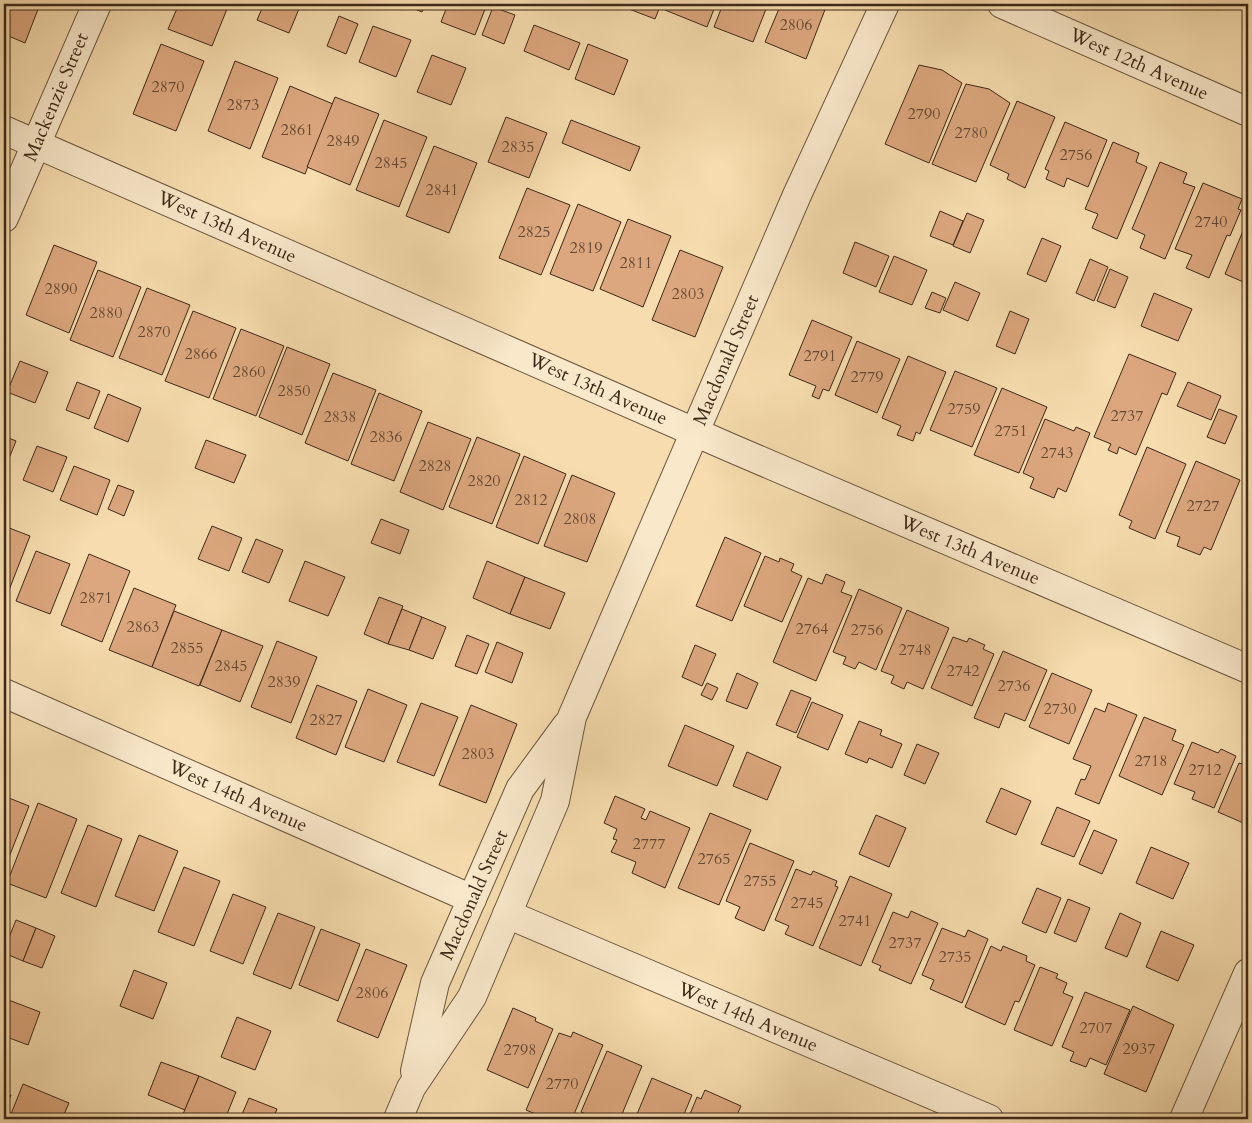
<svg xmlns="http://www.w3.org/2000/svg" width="1252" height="1123" font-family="Cardo,serif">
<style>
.building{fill:#dca77e;stroke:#3d2919}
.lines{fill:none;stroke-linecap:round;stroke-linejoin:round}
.minor-casing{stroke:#6b563e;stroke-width:30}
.minor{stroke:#f9e8ca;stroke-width:28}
.labels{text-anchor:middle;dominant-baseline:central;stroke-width:4.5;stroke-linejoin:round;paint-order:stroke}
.number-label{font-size:16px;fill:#654832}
.street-label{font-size:19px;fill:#3d2919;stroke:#f9e8ca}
</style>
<rect width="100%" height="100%" fill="#f6dcae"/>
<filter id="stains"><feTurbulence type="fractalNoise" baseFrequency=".004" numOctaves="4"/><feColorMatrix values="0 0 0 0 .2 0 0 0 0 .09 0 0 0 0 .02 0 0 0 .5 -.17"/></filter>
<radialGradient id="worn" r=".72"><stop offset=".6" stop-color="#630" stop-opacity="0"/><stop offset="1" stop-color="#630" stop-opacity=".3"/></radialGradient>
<g class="building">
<path d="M4,4H40L25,43L4,34Z"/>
<path d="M179,4H229L212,46L168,29Z"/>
<path d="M264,4H301L289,33L257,20Z"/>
<path d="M403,4H426L422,12Z"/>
<path d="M448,4H487L475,35L441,22Z"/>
<path d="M616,4H661L655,19Z"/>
<path d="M667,4H716L707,27L665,10Z"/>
<path d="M723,4H768L753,42L714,27Z"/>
<path d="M781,4H817L826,7L806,59L765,42Z"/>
<path d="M1214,4H1229L1218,10Z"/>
<path d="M493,7L515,15L504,44L482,35Z"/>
<path d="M339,16L358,24L346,54L327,46Z"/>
<path d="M534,25L580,43L569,70L524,51Z"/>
<path d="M373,26L411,40L396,77L359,62Z"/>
<path d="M161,44L204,61L176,131L133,114Z"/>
<path d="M588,44L628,60L614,95L575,79Z"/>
<path d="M432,55L466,68L451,105L417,92Z"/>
<path d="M235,61L278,78L250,149L208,131Z"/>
<path d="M919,65L942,70L962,83L929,163L885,144Z"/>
<path d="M966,84L989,89L1010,103L976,182L932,164Z"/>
<path d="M290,86L333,104L305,174L262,157Z"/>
<path d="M335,97L379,114L350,185L307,167Z"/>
<path d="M1017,101L1055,117L1025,188L1007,179L1009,174L990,165Z"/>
<path d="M506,117L547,133L529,178L488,162Z"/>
<path d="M384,120L427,137L399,207L356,190Z"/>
<path d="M571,120L640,147L630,171L562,143Z"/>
<path d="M1065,122L1107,140L1088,187L1067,178L1064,187L1046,179L1049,171L1045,169Z"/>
<path d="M1113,142L1139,153L1136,162L1147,167L1117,239L1092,228L1098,214L1085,209Z"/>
<path d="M434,146L477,163L449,233L406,216Z"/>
<path d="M1160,162L1187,173L1183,183L1195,187L1165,259L1140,248L1145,235L1132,229Z"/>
<path d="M1203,183L1242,199L1238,209L1241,210L1230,236L1227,235L1209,278L1186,268L1192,255L1175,249Z"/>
<path d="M527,188L570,205L541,275L499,258Z"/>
<path d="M578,204L621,222L593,291L550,274Z"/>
<path d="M940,211L963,221L953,245L930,236Z"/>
<path d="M967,213L984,220L970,253L953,246Z"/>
<path d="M628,219L671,236L643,307L600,289Z"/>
<path d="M1248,219V284L1225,274Z"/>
<path d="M1042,238L1061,246L1046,282L1027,274Z"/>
<path d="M855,242L889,256L876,287L843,273Z"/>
<path d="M54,245L97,262L69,333L26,315Z"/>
<path d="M680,250L723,267L695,337L652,320Z"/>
<path d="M894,256L927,270L912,305L879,292Z"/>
<path d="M1090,259L1108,267L1094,301L1076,293Z"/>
<path d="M1110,269L1128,277L1115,308L1097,301Z"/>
<path d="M98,270L141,287L113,357L70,340Z"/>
<path d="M955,282L980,293L968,321L943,310Z"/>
<path d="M147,288L190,305L162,375L119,358Z"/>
<path d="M932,292L946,298L940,313L925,308Z"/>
<path d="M1154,293L1192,309L1178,341L1141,326Z"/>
<path d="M193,311L236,328L209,398L165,381Z"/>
<path d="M1010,311L1029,319L1015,354L996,346Z"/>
<path d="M812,320L852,337L829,391L823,389L819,399L812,396L816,386L789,375Z"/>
<path d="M241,329L284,346L256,416L213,399Z"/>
<path d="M857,341L900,359L877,413L835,395Z"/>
<path d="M287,347L330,364L302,435L259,417Z"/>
<path d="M1129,354L1176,373L1167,395L1162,393L1136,455L1119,447L1117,454L1108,450L1111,444L1094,437Z"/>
<path d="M908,356L946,372L920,434L916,432L913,441L897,435L901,426L882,418Z"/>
<path d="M20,361L48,372L35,403L7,392Z"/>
<path d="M955,371L997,388L972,447L930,430Z"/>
<path d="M333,373L376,390L348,461L305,443Z"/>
<path d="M77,382L100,391L89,419L66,410Z"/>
<path d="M1188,382L1221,396L1211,420L1177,406Z"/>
<path d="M1002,388L1047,407L1019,473L974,455Z"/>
<path d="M379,393L422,411L394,481L351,464Z"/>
<path d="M108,394L141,408L128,442L94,428Z"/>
<path d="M1219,409L1237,416L1225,444L1207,437Z"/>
<path d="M1045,419L1074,431L1076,427L1090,433L1066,492L1058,488L1054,498L1030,488L1034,478L1023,473Z"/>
<path d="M428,422L471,439L443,510L400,492Z"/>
<path d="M4,436L16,441L4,471Z"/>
<path d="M477,437L520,454L492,524L449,507Z"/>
<path d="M206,440L246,455L234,483L195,468Z"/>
<path d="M37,446L67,457L53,492L23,480Z"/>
<path d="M1147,447L1186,464L1155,539L1129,528L1132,521L1119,515Z"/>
<path d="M524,456L566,474L538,544L496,527Z"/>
<path d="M1196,461L1240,480L1211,550L1204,547L1200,555L1177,546L1180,537L1166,532Z"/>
<path d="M74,466L110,480L97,515L60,500Z"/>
<path d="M572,475L615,493L587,562L544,546Z"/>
<path d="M118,485L134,491L124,516L108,509Z"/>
<path d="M381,519L409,530L400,554L371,543Z"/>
<path d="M4,526L30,536L4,603Z"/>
<path d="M212,526L242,538L229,571L198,559Z"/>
<path d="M725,537L761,553L732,621L696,606Z"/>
<path d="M256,539L283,550L269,583L242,572Z"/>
<path d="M36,551L70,564L50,614L16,601Z"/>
<path d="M89,554L130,571L102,642L61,625Z"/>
<path d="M765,556L779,562L780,558L794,564L791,571L802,576L782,622L744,606Z"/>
<path d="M305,561L345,577L328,616L289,601Z"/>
<path d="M487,561L525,577L510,614L473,598Z"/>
<path d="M826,574L845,582L841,592L852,596L816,681L773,662L808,578L822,584Z"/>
<path d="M525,577L565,593L550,629L510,614Z"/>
<path d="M134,588L176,605L152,667L109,650Z"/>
<path d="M859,589L902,608L876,670L859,662L855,669L843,664L846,657L833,652Z"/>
<path d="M379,597L403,606L388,644L364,634Z"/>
<path d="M402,609L422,617L409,650L388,644Z"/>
<path d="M907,610L949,628L923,689L907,682L904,689L891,683L894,676L881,671Z"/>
<path d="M174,611L222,630L199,686L152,667Z"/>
<path d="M422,617L446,627L433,659L409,650Z"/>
<path d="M222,630L263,646L240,702L200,685Z"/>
<path d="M467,635L489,644L477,674L455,666Z"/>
<path d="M953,637L967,642L969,638L985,645L983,649L994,654L972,706L931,688Z"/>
<path d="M277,641L317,657L291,723L251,707Z"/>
<path d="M497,642L523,653L512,683L485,672Z"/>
<path d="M695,645L716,654L702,686L682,677Z"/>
<path d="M1003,651L1047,670L1025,721L1005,713L999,728L974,718Z"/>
<path d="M737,673L758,683L747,709L726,701Z"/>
<path d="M1052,673L1092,690L1069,744L1029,727Z"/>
<path d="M707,683L718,688L712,700L701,695Z"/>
<path d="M317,685L357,701L336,755L296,738Z"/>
<path d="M368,689L407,705L384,762L345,747Z"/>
<path d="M791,690L811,698L796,733L776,725Z"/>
<path d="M812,702L843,715L828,750L797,737Z"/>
<path d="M421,703L458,717L434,776L397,762Z"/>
<path d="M1108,703L1137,715L1099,804L1075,794L1081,779L1085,780L1091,766L1073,759L1095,708L1105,712Z"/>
<path d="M471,705L517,724L486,803L439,785Z"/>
<path d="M1144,717L1176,730L1172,740L1184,745L1162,795L1119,776Z"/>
<path d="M859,721L882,730L880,735L902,744L892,768L869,758L867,763L845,754Z"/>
<path d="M685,725L734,746L717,786L668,766Z"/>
<path d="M1192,742L1218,753L1221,749L1236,756L1214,808L1192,799L1195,792L1174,784Z"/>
<path d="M917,744L939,753L925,784L904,775Z"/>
<path d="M747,752L781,767L767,800L733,786Z"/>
<path d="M1239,763L1248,766V825L1218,812Z"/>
<path d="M1001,788L1031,801L1016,835L986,822Z"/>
<path d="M4,796L29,806L4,870Z"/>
<path d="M615,796L645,809L641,818L646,820L650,811L690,828L665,888L632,873L636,862L611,852L617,840L613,839L617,829L604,823Z"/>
<path d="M38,803L77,819L46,898L7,883Z"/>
<path d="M1057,807L1090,821L1074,857L1041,844Z"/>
<path d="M710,813L751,830L719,905L678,888Z"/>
<path d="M876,815L906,828L889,867L859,854Z"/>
<path d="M88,825L122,839L96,907L61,893Z"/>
<path d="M1094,830L1117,840L1102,874L1079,864Z"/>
<path d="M139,835L178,851L154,911L115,896Z"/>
<path d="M750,843L794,861L764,931L735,918L740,907L726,901Z"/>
<path d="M1151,847L1189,863L1173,899L1136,883Z"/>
<path d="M184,867L220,881L194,946L158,932Z"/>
<path d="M796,869L811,875L813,871L837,881L835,886L838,887L813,946L785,934L789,926L775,920Z"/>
<path d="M850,876L892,894L861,966L819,948Z"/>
<path d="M1037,888L1061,898L1046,933L1022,923Z"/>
<path d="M233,894L266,907L243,964L210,951Z"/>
<path d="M1068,899L1090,908L1076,942L1054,933Z"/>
<path d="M911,911L938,923L911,984L879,970L881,966L872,962L893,912L908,918Z"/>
<path d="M278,913L315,927L291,989L253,974Z"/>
<path d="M1120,913L1141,923L1127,957L1105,948Z"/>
<path d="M16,920L36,928L23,961L4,953V950Z"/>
<path d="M36,928L55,936L42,968L23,961Z"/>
<path d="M942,928L965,937L968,930L988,939L962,1003L930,989L934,980L922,975Z"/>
<path d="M321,929L360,944L338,1001L299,985Z"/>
<path d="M1161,931L1194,945L1178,981L1146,967Z"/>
<path d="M991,946L1001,951L1003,946L1027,956L1026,961L1035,965L1019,1002L1015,1001L1005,1025L965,1007Z"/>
<path d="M366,949L407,965L378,1038L337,1021Z"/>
<path d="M1040,967L1058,974L1056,978L1067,983L1063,993L1073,997L1052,1046L1014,1030Z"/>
<path d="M134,970L167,983L153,1019L120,1006Z"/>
<path d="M1085,992L1130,1010L1106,1065L1090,1058L1086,1067L1070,1061L1074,1052L1062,1047Z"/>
<path d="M6,999L40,1012L28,1045L4,1036V1004Z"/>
<path d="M1133,1006L1174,1025L1146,1092L1104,1074Z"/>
<path d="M513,1008L536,1018L535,1021L553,1029L528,1088L487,1070Z"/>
<path d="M237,1017L271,1031L255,1070L221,1057Z"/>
<path d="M573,1032L603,1045L572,1119H539L540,1116L526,1110L559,1033L571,1037Z"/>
<path d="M607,1051L642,1066L620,1119H597L581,1112Z"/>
<path d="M161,1062L199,1076L185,1110L148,1095Z"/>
<path d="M199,1076L236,1092L225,1119H181Z"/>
<path d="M652,1078L692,1095L682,1119H635Z"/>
<path d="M23,1084L69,1103L62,1119H9Z"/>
<path d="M705,1090L741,1106L737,1115L742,1117L741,1119H688L697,1097L701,1099Z"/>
<path d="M4,1092L11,1095L4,1114Z"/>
<path d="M249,1098L277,1109L273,1119H240Z"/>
</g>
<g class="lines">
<g class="minor-casing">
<g id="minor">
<path d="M1002,4L1248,112"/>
<path d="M4,130L731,448L1248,669"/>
<path d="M4,218L97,4"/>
<path d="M4,693L472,899"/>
<path d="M507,914L989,1119"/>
<path d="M415,1071L435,983L520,789L567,725"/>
<path d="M398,1119L411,1088L472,997L555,801L572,717L797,195L885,4"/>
<path d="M1184,1119L1248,973"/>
</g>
</g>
<use href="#minor" class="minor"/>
</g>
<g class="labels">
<g class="number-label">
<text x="796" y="25">2806</text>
<text x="168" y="87">2870</text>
<text x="243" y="105">2873</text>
<text x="924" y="114">2790</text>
<text x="297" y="130">2861</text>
<text x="971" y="133">2780</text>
<text x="343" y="141">2849</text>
<text x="518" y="147">2835</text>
<text x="1076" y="155">2756</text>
<text x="391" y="163">2845</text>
<text x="442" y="190">2841</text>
<text x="1211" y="222">2740</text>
<text x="534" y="232">2825</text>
<text x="586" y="248">2819</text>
<text x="636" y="263">2811</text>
<text x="61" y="289">2890</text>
<text x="688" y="294">2803</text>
<text x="106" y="313">2880</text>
<text x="154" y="332">2870</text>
<text x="201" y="354">2866</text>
<text x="820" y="356">2791</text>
<text x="249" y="372">2860</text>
<text x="867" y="377">2779</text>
<text x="294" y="391">2850</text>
<text x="964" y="409">2759</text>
<text x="1127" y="416">2737</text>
<text x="340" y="417">2838</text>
<text x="1011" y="431">2751</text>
<text x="386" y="437">2836</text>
<text x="1057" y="453">2743</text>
<text x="435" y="466">2828</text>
<text x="484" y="481">2820</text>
<text x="531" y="500">2812</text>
<text x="1203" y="506">2727</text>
<text x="580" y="519">2808</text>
<text x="96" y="598">2871</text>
<text x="143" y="627">2863</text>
<text x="812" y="629">2764</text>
<text x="867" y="630">2756</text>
<text x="187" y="648">2855</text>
<text x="915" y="650">2748</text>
<text x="231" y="666">2845</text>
<text x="963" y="671">2742</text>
<text x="284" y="682">2839</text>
<text x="1014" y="686">2736</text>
<text x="1060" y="709">2730</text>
<text x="326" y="720">2827</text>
<text x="478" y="754">2803</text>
<text x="1151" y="761">2718</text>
<text x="1205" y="770">2712</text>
<text x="649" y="844">2777</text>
<text x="714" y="859">2765</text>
<text x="760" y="881">2755</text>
<text x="807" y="903">2745</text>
<text x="855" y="921">2741</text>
<text x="905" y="943">2737</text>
<text x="955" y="957">2735</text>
<text x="372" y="993">2806</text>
<text x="1096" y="1028">2707</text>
<text x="1139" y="1049">2937</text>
<text x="520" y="1050">2798</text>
<text x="562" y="1084">2770</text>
</g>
<g class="street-label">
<text transform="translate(1139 64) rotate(24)">West 12th Avenue</text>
<text transform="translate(56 97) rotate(-67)">Mackenzie Street</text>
<text transform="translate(227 227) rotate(24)">West 13th Avenue</text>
<text transform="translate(726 360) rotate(-67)">Macdonald Street</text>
<text transform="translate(598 389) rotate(24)">West 13th Avenue</text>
<text transform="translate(970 550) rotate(23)">West 13th Avenue</text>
<text transform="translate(238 796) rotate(24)">West 14th Avenue</text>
<text transform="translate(474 895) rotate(-66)">Macdonald Street</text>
<text transform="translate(748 1017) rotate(23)">West 14th Avenue</text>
</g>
</g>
<rect width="1252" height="1123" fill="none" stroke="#f6dcae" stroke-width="20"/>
<rect x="5" y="5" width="1242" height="1113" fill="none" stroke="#3d2919" stroke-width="2.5"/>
<rect x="10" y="10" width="1232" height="1103" fill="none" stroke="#3d2919"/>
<rect width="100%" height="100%" filter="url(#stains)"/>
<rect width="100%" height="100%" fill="url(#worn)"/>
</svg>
